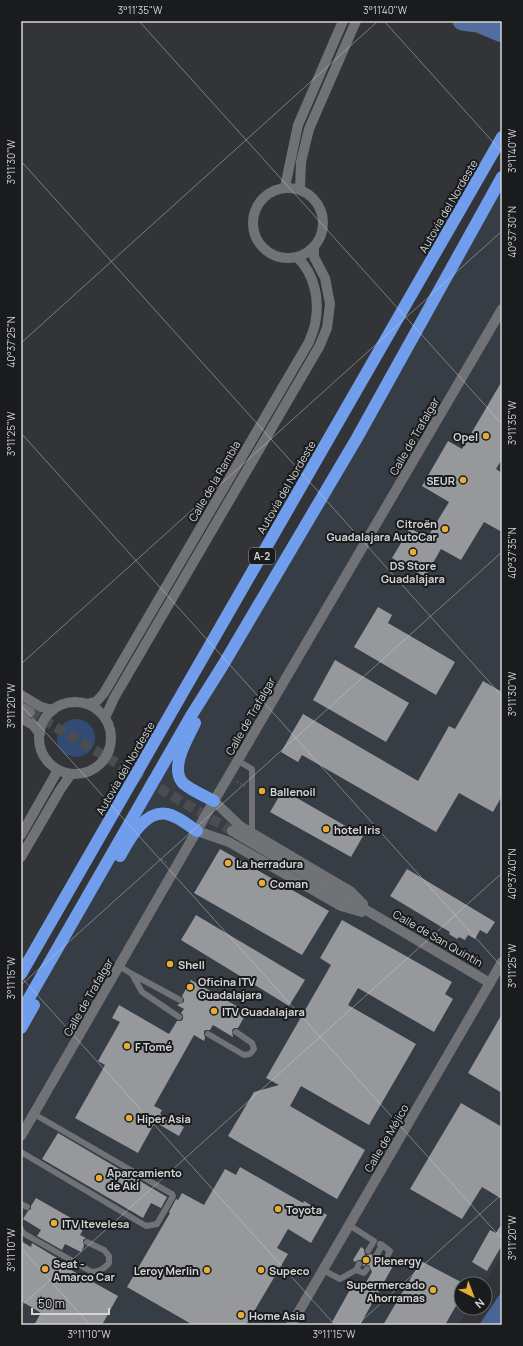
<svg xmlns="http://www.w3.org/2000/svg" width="523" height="1346" font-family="Manrope,sans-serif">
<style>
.built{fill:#373d45}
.green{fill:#324b75}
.forest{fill:#496595}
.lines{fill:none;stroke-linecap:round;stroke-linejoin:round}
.river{stroke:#516e9e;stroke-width:19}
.building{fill:#96989c}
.minor-tunnel{stroke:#4a4c4f;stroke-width:10;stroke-dasharray:10 5;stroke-linecap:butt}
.path{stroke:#67686b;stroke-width:2;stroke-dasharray:1 3;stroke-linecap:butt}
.service{stroke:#707276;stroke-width:6}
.minor{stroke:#707276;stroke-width:10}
.tertiary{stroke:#707276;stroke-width:10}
.motorway{stroke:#709eed;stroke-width:12}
.ticks{fill:none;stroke:#d3d4d6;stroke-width:1;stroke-opacity:0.45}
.poi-dot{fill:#e7ac36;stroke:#1a1b1d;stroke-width:1.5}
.labels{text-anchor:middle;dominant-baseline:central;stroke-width:4;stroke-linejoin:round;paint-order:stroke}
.shield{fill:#1a1b1d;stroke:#9c9c9e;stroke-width:1}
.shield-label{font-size:10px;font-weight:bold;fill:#d3d4d6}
.street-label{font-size:11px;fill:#d3d4d6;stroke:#1a1b1d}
.poi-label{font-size:11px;font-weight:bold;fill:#d3d4d6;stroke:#1a1b1d;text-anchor:start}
.neatline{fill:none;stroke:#d3d4d6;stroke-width:1.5}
.ticks-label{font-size:10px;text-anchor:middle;fill:#d3d4d6}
</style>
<rect width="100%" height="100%" fill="#323437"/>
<path class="built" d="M502,183V1254L484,1284H461V1308H469L459,1325H21V1016Z"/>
<circle class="green" cx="76" cy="738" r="19"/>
<path class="forest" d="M502,1291V1325H479Z"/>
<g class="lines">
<path class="river" d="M462,21L478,23L502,33"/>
</g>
<g class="building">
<path d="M502,381V459L496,469L502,473V532L484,522L461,560L441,549L425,577L392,558L410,528L427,538L449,502L422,486L448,441L462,449Z"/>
<path d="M378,607L392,615L388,623L455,662L436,695L354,647Z"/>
<path d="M335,660L409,703L386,742L313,700Z"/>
<path d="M483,681L502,692V796L493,812L459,793L436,832L302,755L298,762L281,752L303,714L418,781L449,726L455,729Z"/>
<path d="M283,790L363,836L351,857L270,812Z"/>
<path d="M220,849L329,911L302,955L194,893Z"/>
<path d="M407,869L495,922L487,934L480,930L475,939L468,935L465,940L459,937L457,939L449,934L450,932L390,896Z"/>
<path d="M196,915L305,980L289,1006L181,940Z"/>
<path d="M342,920L452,982L445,994L453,999L434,1032L358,988L348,1005L416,1044L369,1125L301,1086L290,1106L365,1150L337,1199L228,1136L254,1092L279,1085L266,1078L331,965L320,958Z"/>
<path d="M191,980L247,1012L238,1028H234L232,1030L233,1037L213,1025L210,1030H206L204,1031V1034L205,1038L204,1041L194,1035L154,1106L162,1110L160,1114L184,1127L179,1136L155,1122L138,1153L75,1118L105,1065L98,1061L120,1022L112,1018L119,1005L169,1034L177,1021H181L183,1019V1015L181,1013L184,1009L177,1005L184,1002V999L182,996Z"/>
<path d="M502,1014V1093L468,1073Z"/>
<path d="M461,1103L502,1127V1199L482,1187L462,1219L410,1189Z"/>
<path d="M58,1133L167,1197L161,1208L151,1203L143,1218L42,1159Z"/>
<path d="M240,1167L303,1203L304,1201L327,1215L311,1243L288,1229L277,1248L288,1254L246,1325H193L127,1287L170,1213L169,1212L176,1199L178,1200L182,1193L204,1205L225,1169L236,1175Z"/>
<path d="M36,1198L85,1226L80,1235L86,1238L83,1240L84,1246L81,1252L65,1244L62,1250L37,1236L41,1230L23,1219L28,1211L31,1209V1206Z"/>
<path d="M502,1223V1245L487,1271L472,1262L490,1230L496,1233Z"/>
<path d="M21,1241L31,1247L32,1243L57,1258L55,1261L118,1296L102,1325H34L41,1313L21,1301Z"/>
<path d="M361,1247L364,1249V1251L365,1255H368L372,1254V1256L374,1260H376L380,1258L383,1265H386L389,1263L393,1266L360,1325H336L332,1322L352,1286L361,1291L372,1272L369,1265H366L363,1266V1263L361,1260H358L355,1262L353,1260Z"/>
<path d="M421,1261L461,1282V1297L445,1325H383Z"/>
</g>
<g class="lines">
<path class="minor-tunnel" d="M30,712L232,831"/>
<g class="path">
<path d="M237,782L245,786"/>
<path d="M162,860L167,863"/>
</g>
<g class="service">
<path d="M238,761L252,769V833"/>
<path d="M119,966L132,974"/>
<path d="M179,1017L142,992L132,974L180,1000"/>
<path d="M208,1034L244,1055L250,1054L254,1049L252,1043L236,1032"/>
<path d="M21,1152L146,1226L157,1224L173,1196L172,1194L34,1114"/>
<path d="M21,1204L27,1207"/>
<path d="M349,1225L374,1241L368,1251"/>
<path d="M21,1229L23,1233L92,1272C100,1271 104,1269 109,1263V1256L104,1250L87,1242"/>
<path d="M382,1245L390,1251L385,1261"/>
<path d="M376,1256L382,1245L380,1244"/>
<path d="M323,1270L340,1279L356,1270L359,1264"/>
<path d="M356,1270L364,1273L367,1269"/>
</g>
<g class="minor">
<path d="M21,695L41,707L53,710"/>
<path d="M21,707L30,712"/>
<path d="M21,718L33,725L40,734"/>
<path d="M214,801L240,826L350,891L363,904"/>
<path d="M197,831L229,842L341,906L362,912"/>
<path d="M232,831L490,983"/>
<path d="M21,1136L214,801L502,309"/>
<path d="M291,1325L502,962"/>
</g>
<g class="tertiary">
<path d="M285,187L298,125L343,21"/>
<circle cx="288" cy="223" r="35"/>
<path d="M300,189L301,162L309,129L356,21"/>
<circle cx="75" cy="738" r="36"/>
<path d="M87,704L96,702L104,693L309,342C311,336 314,330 315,324C320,301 315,274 297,257"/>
<path d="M105,718L114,698L319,347L327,328L330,304L325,278L314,257V247"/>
<path d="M21,835L58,770"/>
<path d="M21,857L60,790L71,774"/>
</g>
<g class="motorway">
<path d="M195,723C188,738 170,766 182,782C188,789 205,796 214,801"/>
<path d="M120,856C129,840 145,809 167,814C178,816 188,825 197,831"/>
<path d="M21,974L502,137"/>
<path d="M21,1012L191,716L223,665L357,438L502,177"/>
<path d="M21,1028L34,1005"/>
</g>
</g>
<path class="ticks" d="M139,21L502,424M384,21L502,152M21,161L502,696M21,343L378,21M21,433L502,967M21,664L502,231M21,705L502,1239M21,977L335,1325M21,985L502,552M21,1248L90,1325M21,1306L502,873M357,1325L502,1194"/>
<g class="poi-dot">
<circle cx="486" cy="436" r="4"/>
<circle cx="463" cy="480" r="4"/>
<circle cx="445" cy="529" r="4"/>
<circle cx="413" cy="552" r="4"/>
<circle cx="262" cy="791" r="4"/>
<circle cx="326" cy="829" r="4"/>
<circle cx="228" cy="863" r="4"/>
<circle cx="262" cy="883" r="4"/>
<circle cx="170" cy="964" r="4"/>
<circle cx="190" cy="987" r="4"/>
<circle cx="214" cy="1011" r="4"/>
<circle cx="127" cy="1046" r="4"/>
<circle cx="129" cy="1118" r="4"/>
<circle cx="99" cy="1178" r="4"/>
<circle cx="278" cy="1209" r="4"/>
<circle cx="54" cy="1223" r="4"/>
<circle cx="366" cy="1260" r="4"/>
<circle cx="45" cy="1269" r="4"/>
<circle cx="207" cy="1270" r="4"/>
<circle cx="261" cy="1270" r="4"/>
<circle cx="433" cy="1290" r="4"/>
<circle cx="241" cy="1315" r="4"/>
</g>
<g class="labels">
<rect class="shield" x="249" y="548" width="26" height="16" rx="3"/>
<g class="shield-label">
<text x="262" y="556">A-2</text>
</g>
<g class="street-label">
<text transform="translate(448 206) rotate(-60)">Autovía del Nordeste</text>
<text transform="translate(414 436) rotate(-60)">Calle de Trafalgar</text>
<text transform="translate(214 481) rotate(-60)">Calle de la Rambla</text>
<text transform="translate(286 487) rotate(-60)">Autovía del Nordeste</text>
<text transform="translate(250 716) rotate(-60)">Calle de Trafalgar</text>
<text transform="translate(125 768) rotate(-60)">Autovía del Nordeste</text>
<text transform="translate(438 938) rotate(30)">Calle de San Quintín</text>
<text transform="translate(88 997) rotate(-60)">Calle de Trafalgar</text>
<text transform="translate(386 1138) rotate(-60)">Calle de Méjico</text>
</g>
<g class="poi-label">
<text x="478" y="436" text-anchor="end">Opel</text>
<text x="455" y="480" text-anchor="end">SEUR</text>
<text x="437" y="523" text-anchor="end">Citroën<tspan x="437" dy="13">Guadalajara AutoCar</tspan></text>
<text x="413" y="565" text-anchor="middle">DS Store<tspan x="413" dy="13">Guadalajara</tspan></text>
<text x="270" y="791">Ballenoil</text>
<text x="334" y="829">hotel Iris</text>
<text x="236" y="863">La herradura</text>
<text x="270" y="883">Coman</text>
<text x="178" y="964">Shell</text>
<text x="198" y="981">Oficina ITV<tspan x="198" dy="13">Guadalajara</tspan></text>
<text x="222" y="1011">ITV Guadalajara</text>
<text x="135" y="1046">F Tomé</text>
<text x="137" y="1118">Hiper Asia</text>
<text x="107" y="1172">Aparcamiento<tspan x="107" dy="13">de AkÍ</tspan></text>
<text x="286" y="1209">Toyota</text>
<text x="62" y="1223">ITV Itevelesa</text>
<text x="374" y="1260">Plenergy</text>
<text x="53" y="1263">Seat -<tspan x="53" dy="13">Amarco Car</tspan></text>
<text x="199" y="1270" text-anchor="end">Leroy Merlin</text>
<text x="269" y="1270">Supeco</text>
<text x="425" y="1284" text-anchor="end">Supermercado<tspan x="425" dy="13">Ahorramas</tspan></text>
<text x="249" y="1315">Home Asia</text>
</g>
</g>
<rect width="523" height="1346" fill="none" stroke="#1a1b1d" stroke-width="44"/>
<g transform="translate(473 1296) rotate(138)"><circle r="19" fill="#1a1b1d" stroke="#646567"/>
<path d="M0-3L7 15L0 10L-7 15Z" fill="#e7ac36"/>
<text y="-6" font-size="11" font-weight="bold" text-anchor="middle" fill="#d3d4d6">N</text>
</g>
<path d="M32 1308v6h77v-6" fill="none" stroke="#d3d4d6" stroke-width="2"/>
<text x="38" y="1308" font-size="12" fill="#d3d4d6" stroke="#1a1b1d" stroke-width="3" paint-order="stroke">50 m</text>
<rect x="22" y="22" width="479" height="1302" class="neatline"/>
<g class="ticks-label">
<text x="140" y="14">3°11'35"W</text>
<text x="385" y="14">3°11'40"W</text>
<text transform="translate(512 151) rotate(-90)" y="4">3°11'40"W</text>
<text transform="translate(11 162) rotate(-90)" y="4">3°11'30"W</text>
<text transform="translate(512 232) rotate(-90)" y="4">40°37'30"N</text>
<text transform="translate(11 342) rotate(-90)" y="4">40°37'25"N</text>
<text transform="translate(512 423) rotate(-90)" y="4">3°11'35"W</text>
<text transform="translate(11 434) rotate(-90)" y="4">3°11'25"W</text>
<text transform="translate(512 553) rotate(-90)" y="4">40°37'35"N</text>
<text transform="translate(512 694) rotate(-90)" y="4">3°11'30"W</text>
<text transform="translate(11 706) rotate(-90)" y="4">3°11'20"W</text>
<text transform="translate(512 874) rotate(-90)" y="4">40°37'40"N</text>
<text transform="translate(512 966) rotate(-90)" y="4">3°11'25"W</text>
<text transform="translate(11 978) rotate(-90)" y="4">3°11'15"W</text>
<text transform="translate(512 1238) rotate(-90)" y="4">3°11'20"W</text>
<text transform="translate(11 1250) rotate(-90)" y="4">3°11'10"W</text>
<text x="89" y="1338">3°11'10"W</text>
<text x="334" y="1338">3°11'15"W</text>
</g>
</svg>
